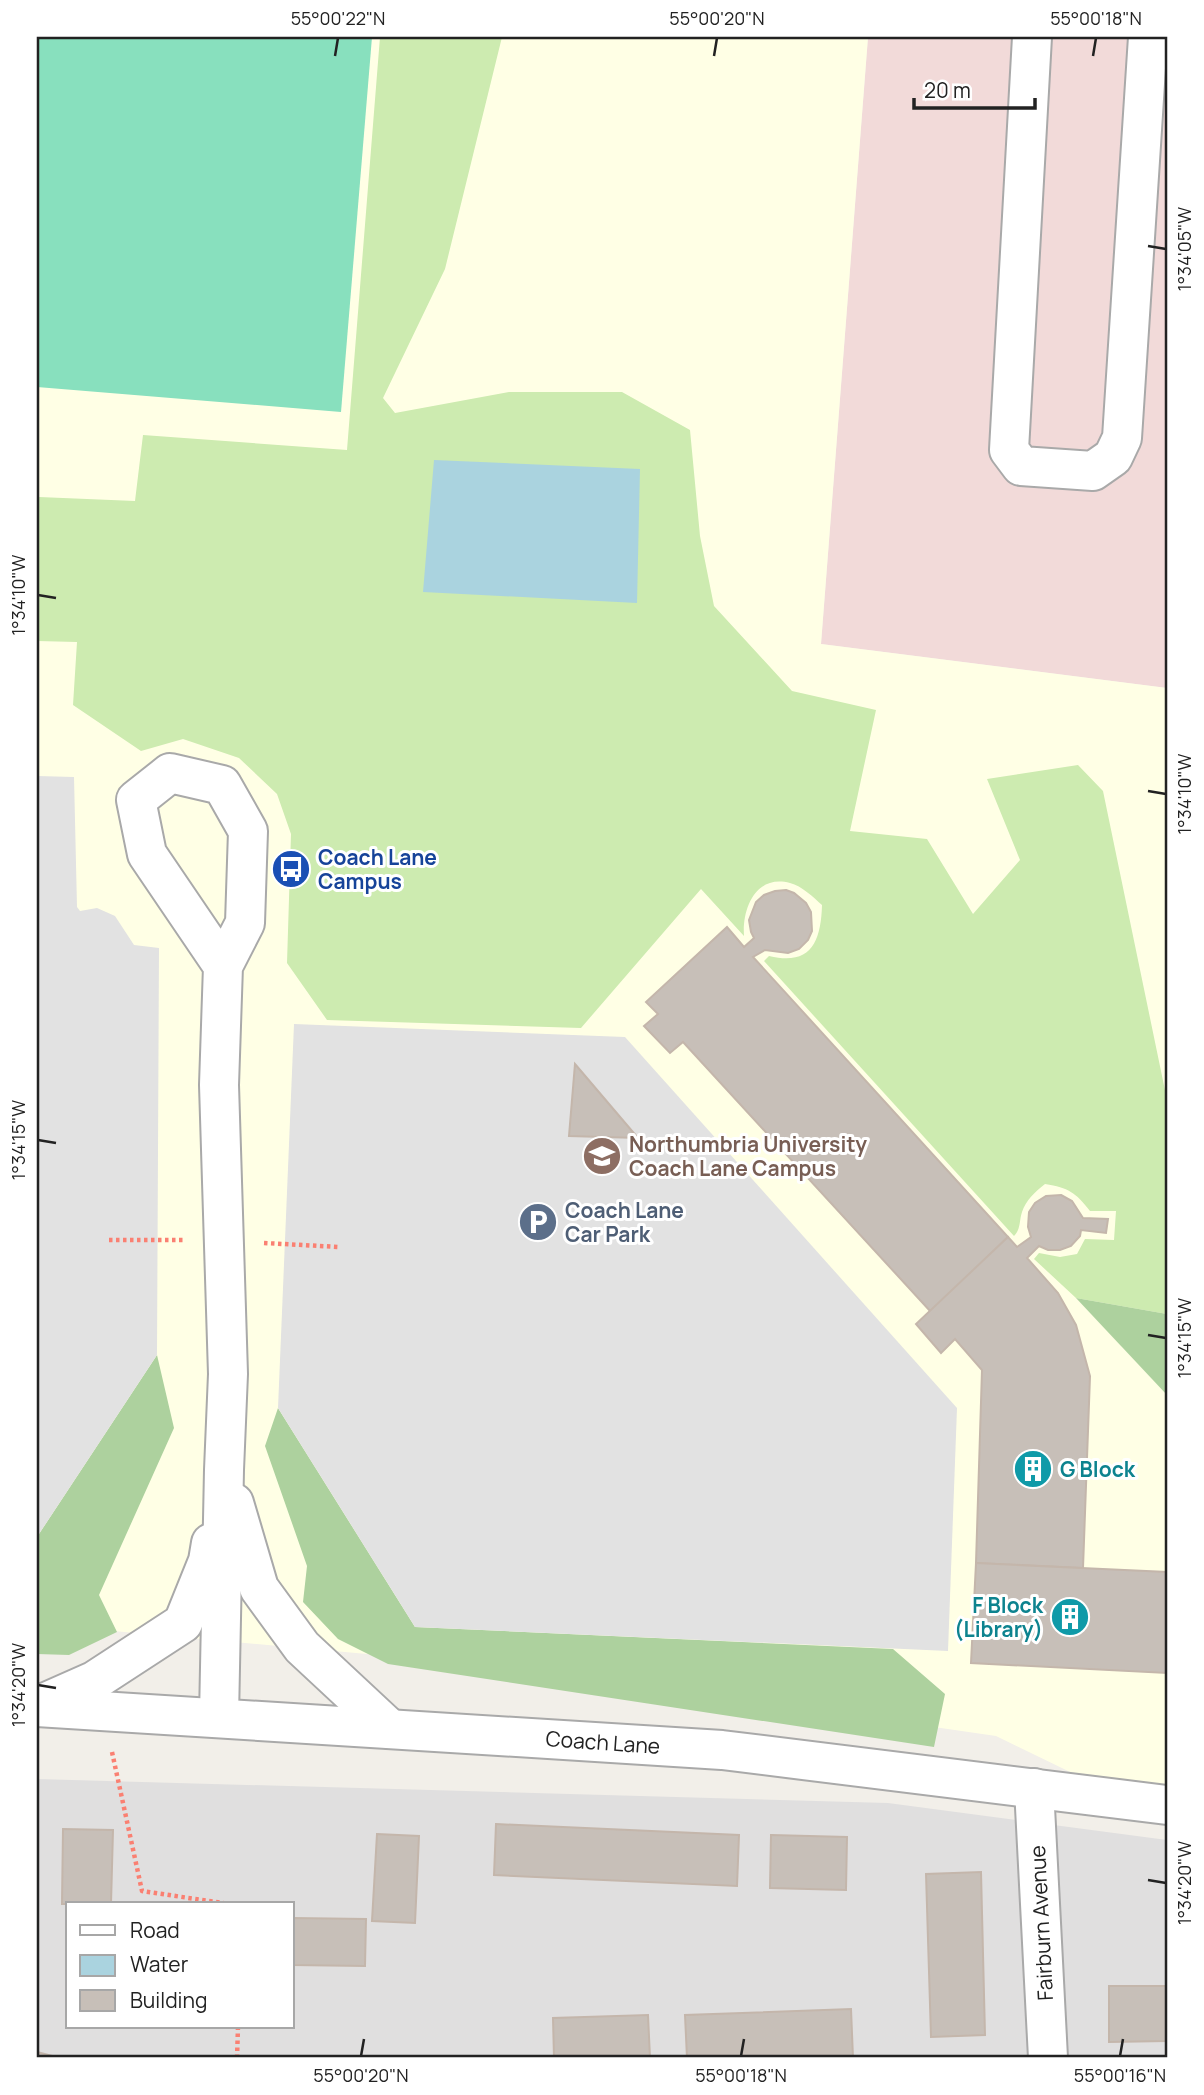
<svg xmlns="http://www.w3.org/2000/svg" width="1204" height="2095" font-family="Manrope,sans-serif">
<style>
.residential{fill:#e0dfdf;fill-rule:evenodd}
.commercial{fill:#f2dad9}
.education{fill:#ffffe5}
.grass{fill:#cdebb0}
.forest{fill:#add19e}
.pitch{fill:#88e0be}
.parking{fill:#e2e2e2}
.water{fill:#aad3df}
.building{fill:#c7bfb8;stroke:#c4b6ab;stroke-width:2}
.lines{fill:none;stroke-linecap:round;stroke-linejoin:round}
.minor-casing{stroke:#a9a9a9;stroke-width:42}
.path{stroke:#fa8072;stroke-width:4.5;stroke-dasharray:3.5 3.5;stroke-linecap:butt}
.minor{stroke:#fff;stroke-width:38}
.ticks{fill:none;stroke:#222;stroke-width:2.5}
.labels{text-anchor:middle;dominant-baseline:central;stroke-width:6;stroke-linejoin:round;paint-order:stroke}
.transit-label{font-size:21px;font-weight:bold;fill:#164399;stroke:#fff;text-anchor:start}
.education-label{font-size:21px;font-weight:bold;fill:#785e54;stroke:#fff;text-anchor:start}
.service-label{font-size:21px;font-weight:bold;fill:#4e5e75;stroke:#fff;text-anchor:start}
.culture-label{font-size:21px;font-weight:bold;fill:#0d838f;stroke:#fff;text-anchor:start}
.street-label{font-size:21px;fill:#222;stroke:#fff}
.neatline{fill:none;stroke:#222;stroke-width:2.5}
.ticks-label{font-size:18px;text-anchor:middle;fill:#222}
</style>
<rect width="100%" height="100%" fill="#f2efe9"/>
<path class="residential" d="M37,1779L888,1803L1167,1840V2058H37ZM68,1904H292V2027H68Z"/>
<path class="commercial" d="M868,37H1167V688L821,644Z"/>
<path class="education" d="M37,37H868L821,644L1167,688V1819L996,1736L542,1670L37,1624Z"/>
<path class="grass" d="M380,37H502L445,269L383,398L395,413L509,392H622L690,430L700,536L714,606L792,691L876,710L850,831L927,839L973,914L1020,860L987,779L1078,765L1103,791L1167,1100V1314L1076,1298L1034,1259L1039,1253L1060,1257L1077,1254L1085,1239L1114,1240L1116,1211H1090C1075,1192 1069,1188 1045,1184C1035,1192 1026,1200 1022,1212C1019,1221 1021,1229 1014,1236L764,961L769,956C810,966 821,943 822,905C813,897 802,886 790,883C756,874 742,908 744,936L701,889L581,1028L327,1020L287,963L291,834L277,794L239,758L183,739L141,751L73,705L77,642L37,641L39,497L135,501L143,435L347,450Z"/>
<g class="forest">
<path d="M1076,1298L1167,1314V1395Z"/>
<path d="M157,1355L174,1428L99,1595L117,1632L69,1655L37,1654V1537Z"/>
<path d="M278,1408L415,1627L893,1649L945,1694L934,1747L388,1664L338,1639L303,1602L307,1566L265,1446Z"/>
</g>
<path class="pitch" d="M37,37H372L341,412L37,387Z"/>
<g class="parking">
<path d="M37,776L74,777L77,907L80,911L97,908L115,916L134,945L159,948L157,1355L37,1537Z"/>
<path d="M294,1024L625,1037L957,1408L948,1651L415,1627L278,1408Z"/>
</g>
<path class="water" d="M434,460L640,469L637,603L423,592Z"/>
<g class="building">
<path d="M786,890L794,893L806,903L811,912L812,931L808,940L799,949L788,953L765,950L753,957L1008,1237L931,1312L683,1042L670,1053L644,1026L658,1014L646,1002L727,927L744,947L754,938L751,932L749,920L756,902L764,895L775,891Z"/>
<path d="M575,1064L638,1138L569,1136Z"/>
<path d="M1061,1195L1072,1201L1083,1218L1108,1219L1106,1233L1081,1230L1080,1236L1071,1246L1060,1250H1048L1039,1246L1027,1258L1058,1293L1076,1325L1090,1376L1083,1568L976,1563L982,1370L955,1339L941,1353L916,1324L1008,1237L1017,1247L1031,1237L1028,1227L1029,1212L1035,1203L1046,1196Z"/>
<path d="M976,1563L1167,1572V1673L971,1663Z"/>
<path d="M496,1824L739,1835L737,1886L494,1875Z"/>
<path d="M63,1829L113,1830L111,1904H62Z"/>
<path d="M377,1834L419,1836L415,1923L372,1921Z"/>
<path d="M771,1835L847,1837L846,1890L770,1888Z"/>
<path d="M981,1872L985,2035L931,2037L926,1874Z"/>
<path d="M292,1918L366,1919L365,1966L292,1965Z"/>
<path d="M1109,1986H1167V2041L1109,2042Z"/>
<path d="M851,2009L853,2058H687L685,2015Z"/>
<path d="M648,2015L650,2058H554L553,2018Z"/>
<path d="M37,2052L60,2058H37Z"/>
</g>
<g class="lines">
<g class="minor-casing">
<g id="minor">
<path d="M1032,37L1009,450L1021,466L1093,471L1113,457L1122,438L1148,37"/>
<path d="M234,1503L259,1588L302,1647L390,1729"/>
<path d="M42,1704L94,1681L183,1623L208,1561L211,1543"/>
<path d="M37,1707L722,1750L1167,1805"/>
<path d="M219,1717L224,1470L228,1374L219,1085L223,966L245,923L248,831L222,785L170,773L136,800L147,854L223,966"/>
<path d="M1034,1788L1048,2058"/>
</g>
</g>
<g class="path">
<path d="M109,1240H185"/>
<path d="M264,1243L339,1247"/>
<path d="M112,1752L142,1891L229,1904"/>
<path d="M237,2058L238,2027"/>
</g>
<use href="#minor" class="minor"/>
</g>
<path class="ticks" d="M335,56L338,38M714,56L717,38M1093,56L1096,38M1148,246L1166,249M38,595L56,598M1148,791L1166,794M38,1140L56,1143M1148,1335L1166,1338M38,1685L56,1688M1148,1880L1166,1883M361,2056L364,2039M741,2056L744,2039M1120,2056L1123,2039"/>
<defs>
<g id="bus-disc" transform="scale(2.0125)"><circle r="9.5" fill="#1a4fb4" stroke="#fff"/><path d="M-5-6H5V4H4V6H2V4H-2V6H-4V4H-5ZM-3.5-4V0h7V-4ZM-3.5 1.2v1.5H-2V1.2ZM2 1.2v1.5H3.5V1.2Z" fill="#fff"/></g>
<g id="university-disc" transform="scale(2.0125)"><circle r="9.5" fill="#8d6e63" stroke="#fff"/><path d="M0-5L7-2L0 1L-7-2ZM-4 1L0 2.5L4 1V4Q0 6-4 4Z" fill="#fff"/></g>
<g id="parking-disc" transform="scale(2.0125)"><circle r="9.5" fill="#5c6f8a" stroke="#fff"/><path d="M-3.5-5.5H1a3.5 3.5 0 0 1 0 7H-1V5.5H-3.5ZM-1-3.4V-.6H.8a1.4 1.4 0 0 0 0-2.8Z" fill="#fff"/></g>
<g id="building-disc" transform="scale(2.0125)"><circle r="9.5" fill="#0f9aa8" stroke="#fff"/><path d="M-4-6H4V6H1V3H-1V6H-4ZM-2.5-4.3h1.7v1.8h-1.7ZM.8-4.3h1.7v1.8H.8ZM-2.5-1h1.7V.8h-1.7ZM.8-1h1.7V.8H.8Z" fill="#fff"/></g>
</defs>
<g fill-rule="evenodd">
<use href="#bus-disc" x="291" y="869"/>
<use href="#university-disc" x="602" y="1156"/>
<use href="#parking-disc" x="538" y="1222"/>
<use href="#building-disc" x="1033" y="1469"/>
<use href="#building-disc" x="1070" y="1617"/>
</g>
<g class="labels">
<g class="transit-label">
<text x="318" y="857">Coach Lane<tspan x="318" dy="24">Campus</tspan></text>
</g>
<g class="education-label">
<text x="629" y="1144">Northumbria University<tspan x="629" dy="24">Coach Lane Campus</tspan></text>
</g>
<g class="service-label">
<text x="565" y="1210">Coach Lane<tspan x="565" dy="24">Car Park</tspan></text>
</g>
<g class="culture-label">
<text x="1060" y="1469">G Block</text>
<text x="1043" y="1605" text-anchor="end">F Block<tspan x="1043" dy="24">(Library)</tspan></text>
</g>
<g class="street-label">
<text transform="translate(603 1742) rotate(4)">Coach Lane</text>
<text transform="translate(1041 1923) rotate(-93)">Fairburn Avenue</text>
</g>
</g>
<rect width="1204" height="2095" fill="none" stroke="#ffffff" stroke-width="77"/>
<rect x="66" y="1902" width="228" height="126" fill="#ffffff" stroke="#a7a7a7" stroke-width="2"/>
<rect x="80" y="1925" width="35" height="10" fill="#ffffff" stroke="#a7a7a7" stroke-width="2"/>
<text x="130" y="1938" font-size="21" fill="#222222">Road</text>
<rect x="80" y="1955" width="35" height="21" fill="#aad3df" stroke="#a7a7a7" stroke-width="2"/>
<text x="130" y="1972" font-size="21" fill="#222222">Water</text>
<rect x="80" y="1990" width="35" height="21" fill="#c7bfb8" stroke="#a7a7a7" stroke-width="2"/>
<text x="130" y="2008" font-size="21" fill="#222222">Building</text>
<path d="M914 98v10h121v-10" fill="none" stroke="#222222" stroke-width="3.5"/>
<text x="924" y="98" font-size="21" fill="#222222" stroke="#ffffff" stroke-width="5" paint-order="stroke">20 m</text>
<rect x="38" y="38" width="1128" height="2018" class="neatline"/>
<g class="ticks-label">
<text x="338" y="25">55°00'22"N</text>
<text x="717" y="25">55°00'20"N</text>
<text x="1096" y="25">55°00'18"N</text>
<text transform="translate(1185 249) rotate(-90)" y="6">1°34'05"W</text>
<text transform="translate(19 595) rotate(-90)" y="6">1°34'10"W</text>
<text transform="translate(1185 794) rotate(-90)" y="6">1°34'10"W</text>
<text transform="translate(19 1140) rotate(-90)" y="6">1°34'15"W</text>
<text transform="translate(1185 1338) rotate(-90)" y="6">1°34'15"W</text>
<text transform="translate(19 1685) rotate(-90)" y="6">1°34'20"W</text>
<text transform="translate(1185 1883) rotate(-90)" y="6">1°34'20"W</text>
<text x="361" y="2082">55°00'20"N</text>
<text x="741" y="2082">55°00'18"N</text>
<text x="1120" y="2082">55°00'16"N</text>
</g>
</svg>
